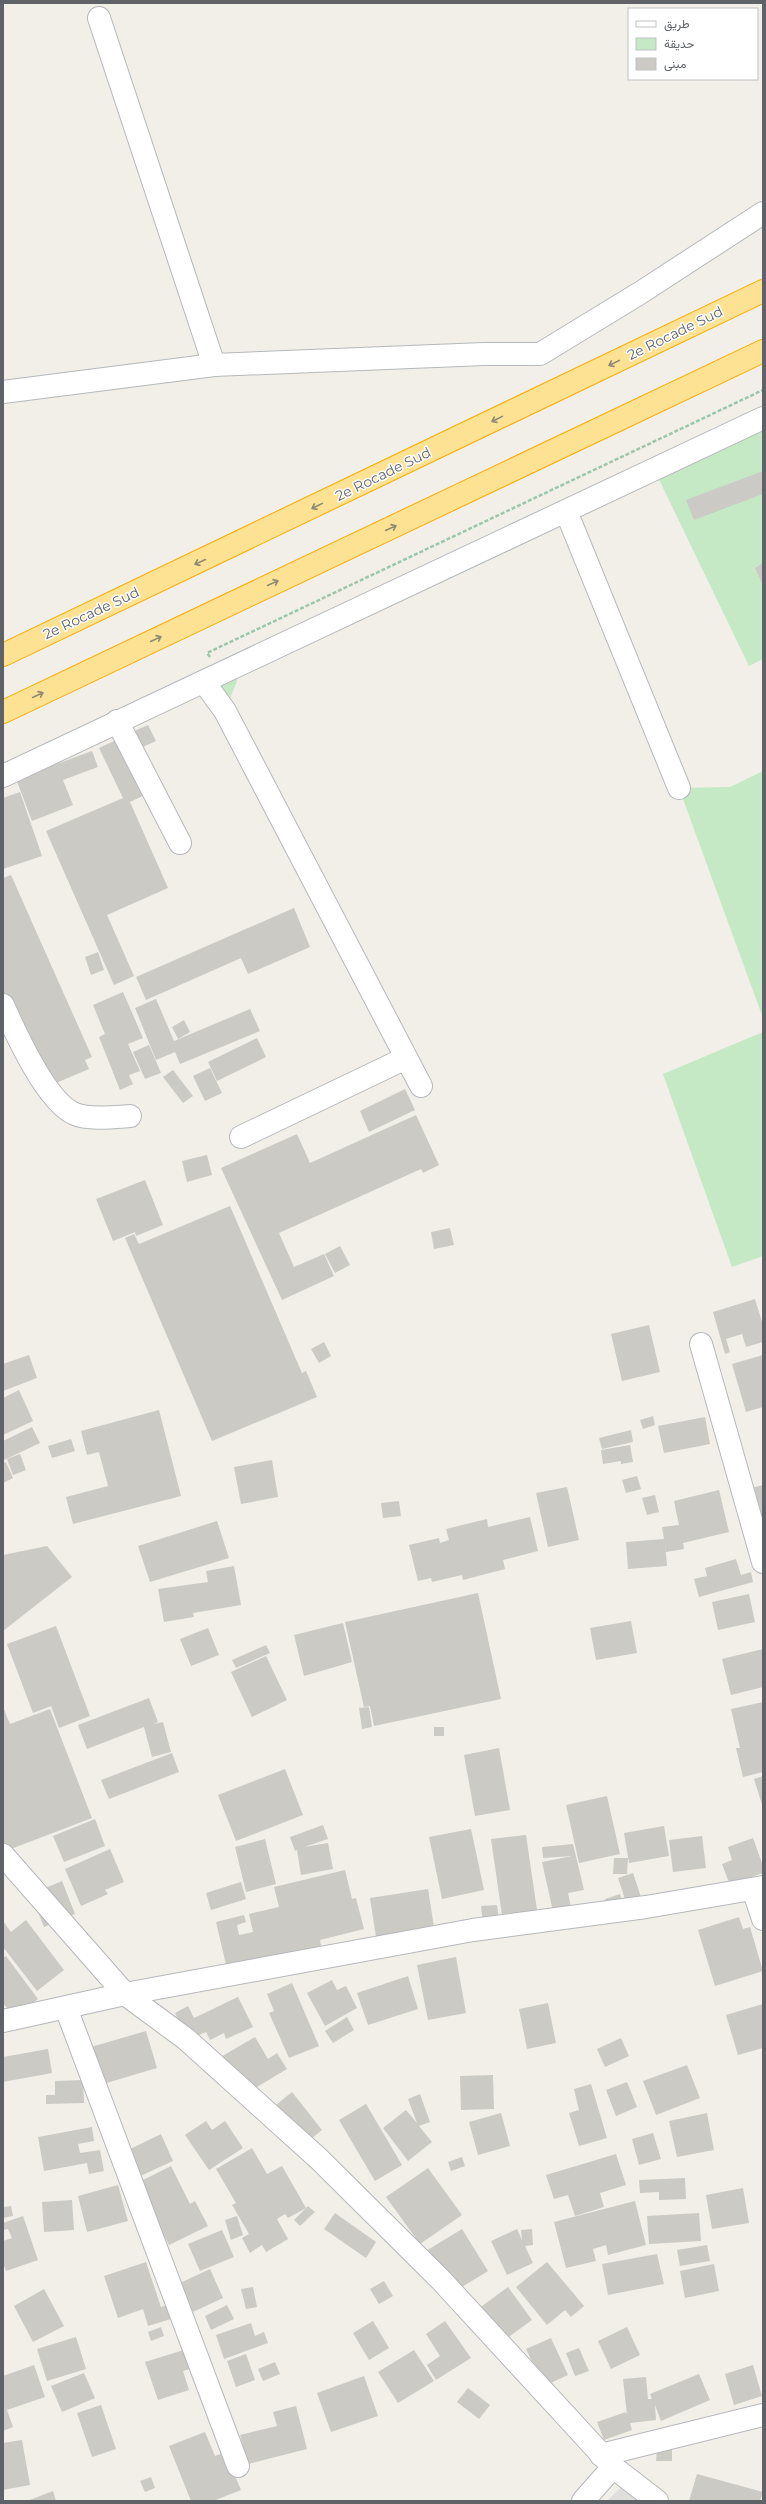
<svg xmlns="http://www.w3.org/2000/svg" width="766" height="2504" font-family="Montserrat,Vazirmatn,sans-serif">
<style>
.industrial{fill:#e0deda}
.green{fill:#c5e8c5}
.building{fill:#cccac5}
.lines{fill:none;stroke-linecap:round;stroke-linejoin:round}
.minor-casing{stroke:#b5b8bc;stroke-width:24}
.highway-casing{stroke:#f9ab00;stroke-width:24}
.path{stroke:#9cc7a9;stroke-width:2.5;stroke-dasharray:4 2;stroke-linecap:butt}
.minor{stroke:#fff;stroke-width:22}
.highway{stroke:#fde293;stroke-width:22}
.oneway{stroke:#8e8975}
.labels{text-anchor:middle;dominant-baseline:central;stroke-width:3;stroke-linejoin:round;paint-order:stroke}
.street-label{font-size:14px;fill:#5f6368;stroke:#fff}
</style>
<rect width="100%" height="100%" fill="#f1efe8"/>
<path class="industrial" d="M622,2486L641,2501H607Z"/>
<g class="green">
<path d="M763,418V659L749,666L654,469Z"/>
<path d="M244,663L225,711L204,682Z"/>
<path d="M763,771V1018L679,788L730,787Z"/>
<path d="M763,1032V1256L732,1267L663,1074Z"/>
</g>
<g class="building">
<path d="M763,471V494L694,520L686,500Z"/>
<path d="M763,563V585L755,568Z"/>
<path d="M148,725L156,741L138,749L130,733Z"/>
<path d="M125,736L151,792L130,802L168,888L107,915L134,976L114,985L46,831L123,798L99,748Z"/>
<path d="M92,751L98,767L63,780L73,805L32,821L16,779Z"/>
<path d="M20,792L42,856L3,869V798Z"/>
<path d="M11,875L92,1057L85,1060L89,1069L49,1086L3,998V878Z"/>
<path d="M294,908L310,947L248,974L241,958L146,1000L136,977Z"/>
<path d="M98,952L104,970L91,975L85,957Z"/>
<path d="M123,992L143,1038L128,1044L140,1071L129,1075L133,1084L120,1090L99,1037L105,1034L93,1005Z"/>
<path d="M156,999L174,1041L250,1009L260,1031L180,1064L175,1052L156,1060L135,1008Z"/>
<path d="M184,1020L190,1032L178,1039L172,1027Z"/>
<path d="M257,1038L266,1057L217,1081L208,1062Z"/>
<path d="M149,1045L161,1073L145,1079L133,1052Z"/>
<path d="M210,1068L222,1093L205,1101L193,1076Z"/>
<path d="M173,1070L193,1096L183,1103L163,1077Z"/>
<path d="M405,1089L415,1110L369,1132L360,1111Z"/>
<path d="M416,1115L439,1165L423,1173L421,1169L279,1233L294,1267L324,1254L334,1276L282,1300L221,1168L297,1134L310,1163Z"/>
<path d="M207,1155L212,1175L187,1182L182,1161Z"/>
<path d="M145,1180L163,1225L136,1236L135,1232L113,1241L96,1199Z"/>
<path d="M230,1206L302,1373L306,1371L317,1397L212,1441L125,1238L134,1234L139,1244Z"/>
<path d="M450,1228L454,1245L434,1249L431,1232Z"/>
<path d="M340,1246L350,1265L335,1273L325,1254Z"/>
<path d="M755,1299L763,1325V1342L746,1347L742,1334L726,1339L730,1352L725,1354L713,1312Z"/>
<path d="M649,1325L660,1372L622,1381L611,1334Z"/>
<path d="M324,1342L331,1356L319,1363L311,1349Z"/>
<path d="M29,1355L37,1378L3,1391V1364Z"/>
<path d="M763,1355V1407L746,1412L732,1364Z"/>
<path d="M19,1390L33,1421L3,1435V1398Z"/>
<path d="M159,1410L181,1496L73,1524L66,1497L108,1486L99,1452L87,1455L81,1431Z"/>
<path d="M653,1416L655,1425L643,1429L640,1420Z"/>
<path d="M705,1417L710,1444L664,1453L658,1426Z"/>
<path d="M32,1427L40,1443L4,1460L3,1441Z"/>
<path d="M631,1430L633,1442L602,1449L599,1438Z"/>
<path d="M71,1439L75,1451L52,1458L48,1446Z"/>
<path d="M630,1445L633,1462L621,1464V1461L603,1464L601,1450Z"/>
<path d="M20,1454L26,1470L13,1475L7,1459Z"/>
<path d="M272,1460L278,1497L241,1504L234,1467Z"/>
<path d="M6,1462L13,1478L3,1483V1463Z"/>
<path d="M637,1476L641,1489L626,1493L622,1480Z"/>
<path d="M763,1485V1516L759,1517L751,1488Z"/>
<path d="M567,1487L579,1540L548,1547L536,1493Z"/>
<path d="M719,1490L729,1532L683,1543L684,1549L666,1552L665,1543L667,1566L628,1569L626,1542L664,1539L662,1527L679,1525L674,1501Z"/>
<path d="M655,1495L659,1512L647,1515L642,1498Z"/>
<path d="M399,1501L401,1516L383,1518L381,1503Z"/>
<path d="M530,1517L538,1551L503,1560L505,1569L463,1580L462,1575L432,1582L431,1578L418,1581L409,1545L439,1538L440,1543L449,1540L446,1529L487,1519L488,1527Z"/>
<path d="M217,1521L229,1558L150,1582L138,1546Z"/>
<path d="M47,1546L72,1577L3,1631V1555Z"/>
<path d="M736,1559L741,1575L751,1572L753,1582L699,1597L694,1579L707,1576L705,1568Z"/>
<path d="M234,1566L241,1605L193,1613L194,1617L164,1622L158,1589L208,1582L206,1571Z"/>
<path d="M478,1593L501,1699L374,1726L370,1706L364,1707L345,1622Z"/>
<path d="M749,1594L755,1622L718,1630L712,1602Z"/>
<path d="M631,1621L637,1653L596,1660L590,1628Z"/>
<path d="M343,1623L352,1662L304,1676L294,1635Z"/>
<path d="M56,1626L90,1716L59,1728L51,1706L33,1713L7,1644Z"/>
<path d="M208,1628L219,1655L191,1666L180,1639Z"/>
<path d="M266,1645L270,1653L236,1668L232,1660Z"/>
<path d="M763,1649V1687L731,1695L722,1659Z"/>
<path d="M266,1656L287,1700L252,1717L231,1672Z"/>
<path d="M149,1698L158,1722L153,1724L163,1722L171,1752L152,1757L144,1727L87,1749L78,1725Z"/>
<path d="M763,1702V1772L743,1777L736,1748H740L731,1709Z"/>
<path d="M3,1707L10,1724L50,1709L92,1818L3,1852Z"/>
<path d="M369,1707L372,1727L362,1729L359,1708Z"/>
<rect x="434" y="1727" width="10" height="9"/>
<path d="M499,1748L510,1810L475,1816L464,1755Z"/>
<path d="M172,1753L179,1772L109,1799L101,1780Z"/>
<path d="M285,1769L303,1815L236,1841L218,1795Z"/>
<path d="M763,1776V1808L754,1779Z"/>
<path d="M607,1796L620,1854L579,1863L566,1805Z"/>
<path d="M95,1819L105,1846L64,1862L53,1836Z"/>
<path d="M323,1825L328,1839L304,1847L328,1843L333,1869L301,1875L297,1850L295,1851L290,1837Z"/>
<path d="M664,1826L669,1856L629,1863L624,1833Z"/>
<path d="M471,1829L484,1890L442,1899L429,1837Z"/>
<path d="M526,1835L538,1917L503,1922L491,1839Z"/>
<path d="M702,1836L706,1868L673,1872L669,1840Z"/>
<path d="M753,1838L763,1866V1873L730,1885L722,1864L732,1860L728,1847Z"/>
<path d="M265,1839L276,1884L246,1892L235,1847Z"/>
<path d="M573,1844L584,1890L568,1893L572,1912L554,1916L542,1862L572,1856L543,1858L542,1847Z"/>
<path d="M110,1849L124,1882L105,1890L108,1894L81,1906L65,1869Z"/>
<path d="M614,1858H628L627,1874H613Z"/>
<path d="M345,1870L352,1899L356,1898L364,1929L320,1940L321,1946L262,1960L228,1973L216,1922L244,1915L246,1922L237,1925L239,1935L253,1932L249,1914L279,1907L274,1887Z"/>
<path d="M633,1873L642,1900L627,1905L618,1878Z"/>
<path d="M62,1881L75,1914L44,1927L31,1894Z"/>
<path d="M241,1882L246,1899L211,1910L206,1893Z"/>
<path d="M428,1889L434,1927L376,1937L370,1898Z"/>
<path d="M620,1894L623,1904L608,1909L605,1899Z"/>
<path d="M497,1905L499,1920L483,1922L481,1906Z"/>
<path d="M739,1917L743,1929L750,1927L763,1971L715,1986L698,1930Z"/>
<path d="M26,1920L64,1970L37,1991L3,1947V1921L11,1932Z"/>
<path d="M6,1956L38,1999L14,2017L3,2003V1958Z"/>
<path d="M456,1957L466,2013L428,2020L417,1965Z"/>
<path d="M408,1976L418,2009L368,2025L357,1993Z"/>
<path d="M332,1980L337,1990L346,1986L357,2008L325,2026L307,1993Z"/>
<path d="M292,1983L319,2046L289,2058L269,2013L274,2011L267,1994Z"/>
<path d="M238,1997L253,2027L226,2039L224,2033L210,2040L206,2032L199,2035L206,2050L186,2036L175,2013L188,2006L194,2018Z"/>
<path d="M548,2003L556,2043L527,2049L519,2009Z"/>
<path d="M763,2004V2048L738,2055L726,2015Z"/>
<path d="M347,2017L354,2030L333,2043L325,2031Z"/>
<path d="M146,2031L157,2068L103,2084L91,2047Z"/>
<path d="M255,2037L268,2059L277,2053L287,2069L235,2100L212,2062Z"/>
<path d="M621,2038L629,2056L605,2067L597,2049Z"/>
<path d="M48,2049L52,2073L3,2082V2057Z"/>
<path d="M687,2065L700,2098L656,2115L643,2081Z"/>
<path d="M493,2075L494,2109L461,2110L460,2076Z"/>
<path d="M83,2080L84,2103L46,2104V2095H55V2081Z"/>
<path d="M627,2082L637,2107L616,2116L606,2090Z"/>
<path d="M591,2084L607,2138L579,2146L569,2113L579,2110L574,2089Z"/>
<path d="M292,2092L322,2130L295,2152L265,2114Z"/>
<path d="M420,2094L430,2122L419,2126L432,2142L408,2161L383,2128L406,2110L417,2123L408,2099Z"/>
<path d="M366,2104L402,2165L375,2181L339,2120Z"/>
<path d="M501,2113L510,2146L478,2155L469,2122Z"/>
<path d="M707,2113L714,2150L677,2157L669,2121Z"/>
<path d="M206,2121L212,2130L225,2121L243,2148L209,2170L185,2135Z"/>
<path d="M92,2127L94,2141L78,2144L80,2153L100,2150L104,2171L89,2174L87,2163L44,2171L38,2137Z"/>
<path d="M653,2133L661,2159L639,2165L632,2139Z"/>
<path d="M161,2134L173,2161L136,2178L124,2152Z"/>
<path d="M252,2148L267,2174L282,2166L306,2208L288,2218L285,2214L277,2219L288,2239L266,2252L262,2245L250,2253L242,2238L249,2234L232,2205L236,2203L216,2169Z"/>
<path d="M616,2154L626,2185L600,2193L604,2207L575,2216L568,2195L554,2199L546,2175Z"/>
<path d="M462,2157L465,2166L451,2171L448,2162Z"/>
<path d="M171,2166L190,2204L195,2201L208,2226L169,2245L137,2183Z"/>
<path d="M428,2168L462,2215L420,2244L386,2197Z"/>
<path d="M685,2178L686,2199L659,2200V2192L640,2193L639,2180Z"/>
<path d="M118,2185L128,2221L87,2232L78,2196Z"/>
<path d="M743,2188L749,2223L712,2229L706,2195Z"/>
<path d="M72,2200L74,2230L44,2232L42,2202Z"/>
<path d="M635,2201L646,2245L608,2255L606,2245L593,2249L596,2261L566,2268L554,2222Z"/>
<path d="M11,2206L13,2216L3,2218V2207Z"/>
<path d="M308,2206L315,2212L300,2226L294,2220Z"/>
<path d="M335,2213L376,2242L366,2258L324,2229Z"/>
<path d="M699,2213L701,2241L649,2244L647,2216Z"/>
<path d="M23,2216L38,2260L6,2271L3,2263V2241L12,2238L8,2229L3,2230V2223Z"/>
<path d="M237,2216L243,2235L231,2240L225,2220Z"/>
<path d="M462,2229L488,2271L452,2293L426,2251Z"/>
<path d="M517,2229L522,2240L521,2230L532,2229L533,2245L525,2246L533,2263L507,2275L491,2241Z"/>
<path d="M222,2230L234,2257L200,2271L188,2244Z"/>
<path d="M707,2245L710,2261L680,2266L677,2250Z"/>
<path d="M657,2254L664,2284L608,2295L602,2264Z"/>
<path d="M146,2262L161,2307L167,2305L171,2319L148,2326L143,2309L118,2318L104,2276Z"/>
<path d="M547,2262L584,2306L571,2317L565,2310L547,2325L516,2287Z"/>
<path d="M714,2264L719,2291L685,2298L680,2271Z"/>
<path d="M210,2269L223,2298L193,2312L180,2283Z"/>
<path d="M384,2281L393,2296L379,2304L370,2289Z"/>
<path d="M253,2287L257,2307L246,2309L241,2289Z"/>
<path d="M508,2287L532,2320L502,2342L478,2309Z"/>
<path d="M44,2289L64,2326L33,2342L14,2306Z"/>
<path d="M227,2305L234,2319L211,2330L205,2316Z"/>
<path d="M373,2321L389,2348L369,2360L353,2333Z"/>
<path d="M445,2321L471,2358L436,2380L427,2365L440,2356L426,2334Z"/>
<path d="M251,2323L255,2336L264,2332L268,2343L224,2359L216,2335Z"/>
<path d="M161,2327L164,2336L151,2341L148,2332Z"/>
<path d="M627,2327L640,2355L611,2369L598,2341Z"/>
<path d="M76,2337L86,2369L47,2381L37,2349Z"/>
<path d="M551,2338L568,2375L544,2386L526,2349Z"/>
<path d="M579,2348L589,2371L575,2376L566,2353Z"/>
<path d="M187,2349L193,2368L183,2371L189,2390L158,2400L145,2362Z"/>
<path d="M414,2350L434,2381L398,2403L378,2372Z"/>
<path d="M246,2354L255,2380L236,2387L227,2361Z"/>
<path d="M275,2362L280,2374L263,2381L258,2369Z"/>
<path d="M34,2365L45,2397L7,2410L13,2427L3,2431V2376Z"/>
<path d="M753,2365L762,2396L734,2405L725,2374Z"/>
<path d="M84,2373L95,2398L62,2412L51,2386Z"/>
<path d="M699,2374L710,2400L661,2421L655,2405L656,2420L630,2423L632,2430L604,2440L597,2422L626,2412L627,2415L623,2379L646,2377L648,2399H652L650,2394Z"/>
<path d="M364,2376L378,2416L331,2432L317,2393Z"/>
<path d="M468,2388L490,2405L479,2419L457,2402Z"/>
<path d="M101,2405L116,2449L92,2457L77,2413Z"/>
<path d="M296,2406L307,2449L248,2464L240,2435L277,2426L273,2412Z"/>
<path d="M205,2432L215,2456L225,2452L241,2490L213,2501H191L169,2446Z"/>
<path d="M22,2440L30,2485L3,2490V2443Z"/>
<path d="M657,2449L672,2450V2461H656Z"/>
<path d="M697,2474L763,2492L760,2501H689Z"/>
<path d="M151,2477L155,2488L145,2492L140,2481Z"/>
<path d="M53,2491L56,2501H27Z"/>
</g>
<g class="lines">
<g class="minor-casing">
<g id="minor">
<path d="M99,18L214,365"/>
<path d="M3,392L214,365L484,354H540L640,293L763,213"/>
<path d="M566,511L679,788"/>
<path d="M204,682L225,711L421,1086"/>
<path d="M117,721L180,843"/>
<path d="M3,776L763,418"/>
<path d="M3,1005C15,1032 47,1103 75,1114C88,1120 115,1117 130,1116"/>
<path d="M241,1137L406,1058"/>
<path d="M701,1344L763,1562"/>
<path d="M3,1855L125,1994L473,1930L646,1907L763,1887"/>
<path d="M753,1889L763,1919"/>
<path d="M66,2008L238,2466"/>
<path d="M3,2021L125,1994L186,2039L319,2159L441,2280L613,2467L657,2501"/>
<path d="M601,2455L763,2415"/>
<path d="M583,2501L613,2467"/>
</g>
</g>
<g class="highway-casing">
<g id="highway">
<path d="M3,655L763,291"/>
<path d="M3,712L763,351"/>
</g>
</g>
<path class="path" d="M210,657L207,653L763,390"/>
<use href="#minor" class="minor"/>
<use href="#highway" class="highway"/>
</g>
<defs><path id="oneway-shaft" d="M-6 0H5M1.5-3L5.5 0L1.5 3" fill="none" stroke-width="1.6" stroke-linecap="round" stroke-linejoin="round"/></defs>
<g class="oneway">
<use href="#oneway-shaft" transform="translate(614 363) rotate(154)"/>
<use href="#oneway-shaft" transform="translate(497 419) rotate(154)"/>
<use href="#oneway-shaft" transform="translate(317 506) rotate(154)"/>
<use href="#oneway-shaft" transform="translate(391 528) rotate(-25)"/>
<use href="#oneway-shaft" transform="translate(200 562) rotate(155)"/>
<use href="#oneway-shaft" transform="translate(273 583) rotate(-25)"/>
<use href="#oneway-shaft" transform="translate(156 639) rotate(-25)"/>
<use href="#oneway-shaft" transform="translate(38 695) rotate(-25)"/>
</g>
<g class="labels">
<g class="street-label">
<text transform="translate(675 333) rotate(-26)">2e Rocade Sud</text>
<text transform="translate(383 474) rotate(-26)">2e Rocade Sud</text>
<text transform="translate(91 613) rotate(-25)">2e Rocade Sud</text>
</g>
</g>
<rect width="766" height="2504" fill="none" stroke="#5f6368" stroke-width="8"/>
<rect x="628" y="8" width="130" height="72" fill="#ffffff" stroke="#bfc1c3"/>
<rect x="636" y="21" width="20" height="6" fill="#ffffff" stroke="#bfc1c3"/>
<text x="664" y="28" font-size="12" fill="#5f6368">طريق</text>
<rect x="636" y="38" width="20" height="12" fill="#c5e8c5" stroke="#bfc1c3"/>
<text x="664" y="48" font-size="12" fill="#5f6368">حديقة</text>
<rect x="636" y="58" width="20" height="12" fill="#cccac5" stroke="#bfc1c3"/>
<text x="664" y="68" font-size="12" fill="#5f6368">مبنى</text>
</svg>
